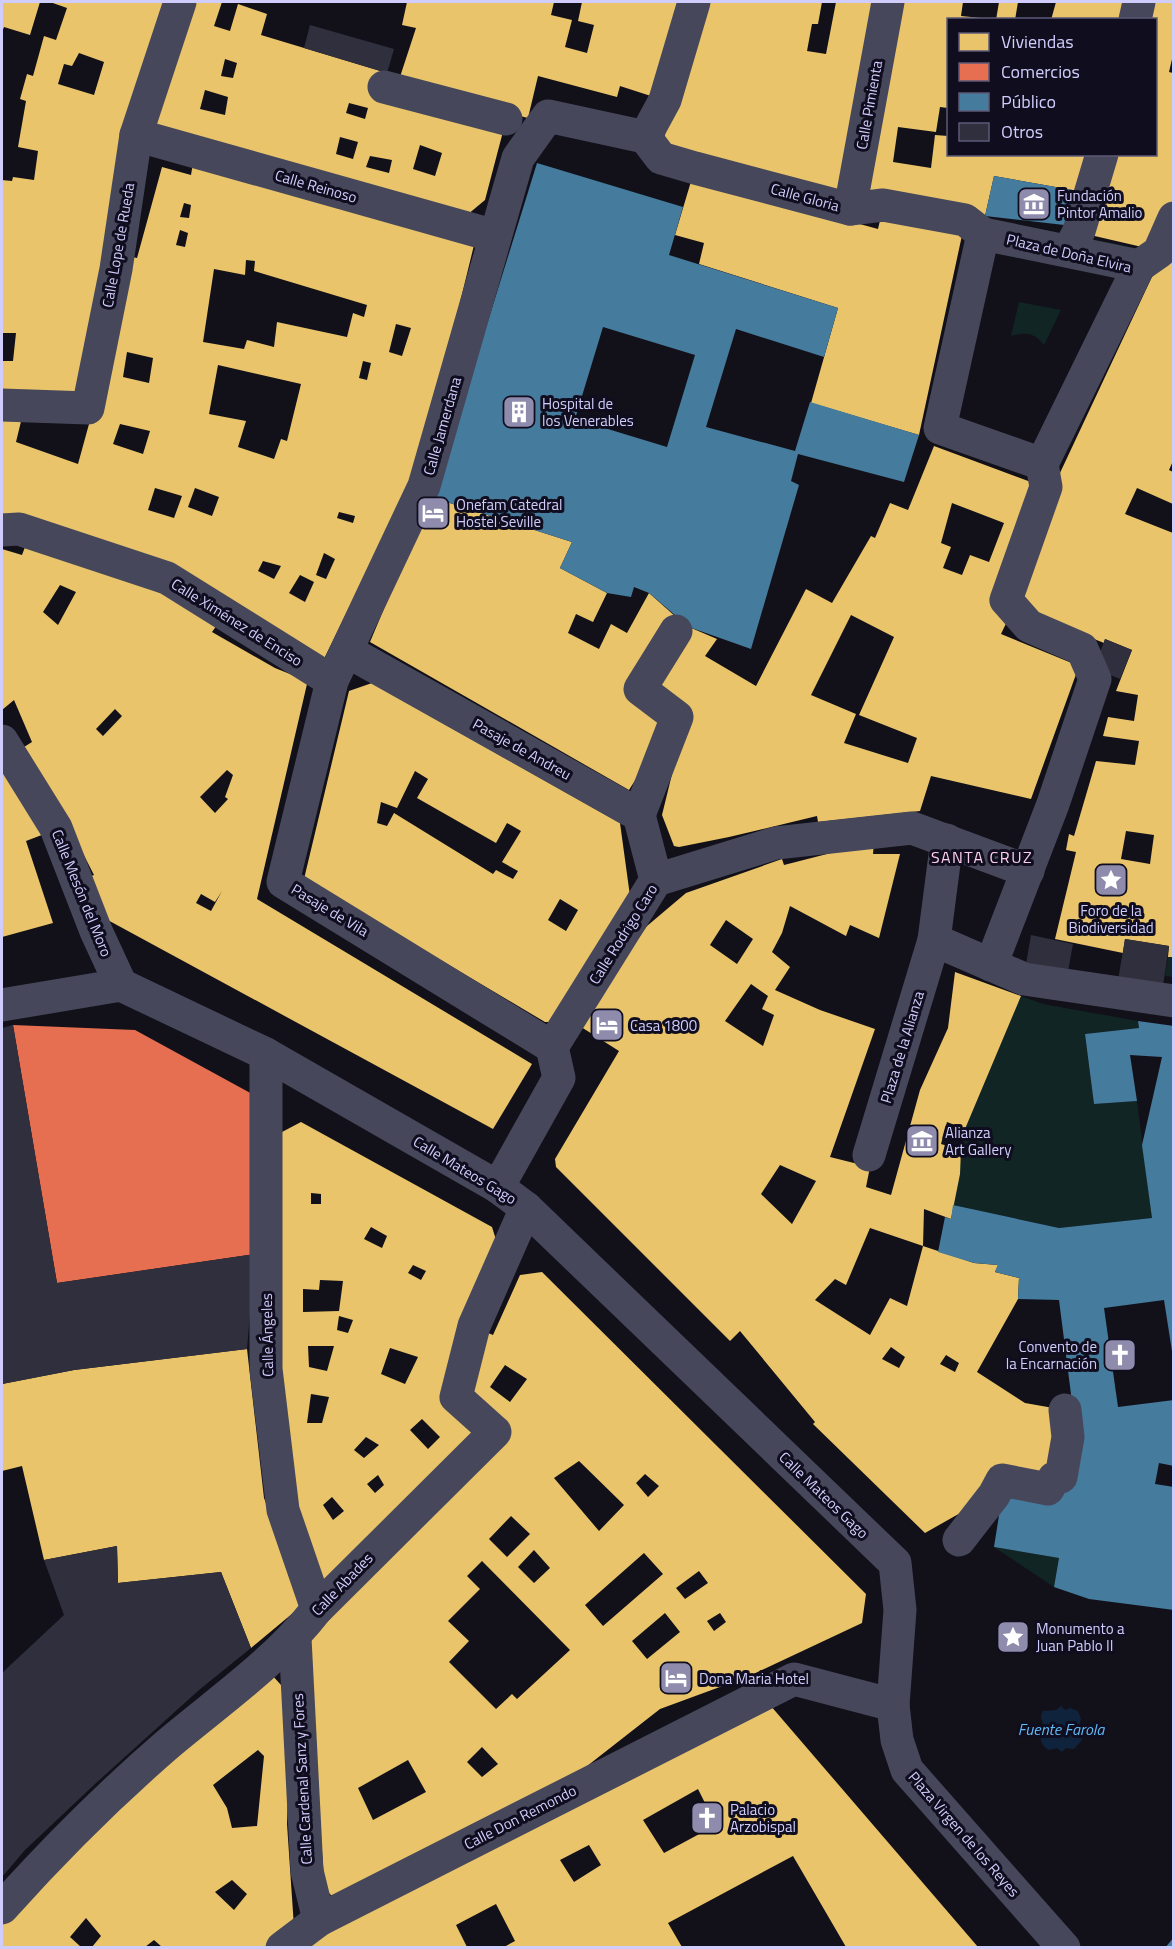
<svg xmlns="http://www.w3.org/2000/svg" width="1175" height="1949" font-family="'Titillium Web',sans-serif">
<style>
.green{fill:#112524}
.water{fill:#0f233d}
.homes{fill:#e9c46a;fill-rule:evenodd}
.shops{fill:#e76f51}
.public{fill:#457b9d;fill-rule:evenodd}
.building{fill:#302f3d}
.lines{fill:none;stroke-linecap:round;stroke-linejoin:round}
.street{stroke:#46475b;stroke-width:33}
.labels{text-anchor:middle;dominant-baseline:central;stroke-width:6;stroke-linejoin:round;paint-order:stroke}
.street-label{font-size:15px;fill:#d0cdfc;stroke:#0f0d1e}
.poi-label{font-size:15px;fill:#d0cdfc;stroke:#0f0d1e;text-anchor:start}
.neighbourhood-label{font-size:16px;letter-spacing:1.5px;fill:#fccfee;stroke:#0f0d1e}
.water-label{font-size:16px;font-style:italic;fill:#62baf6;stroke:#0f0d1e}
</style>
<rect width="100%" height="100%" fill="#12111a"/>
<g class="green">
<path d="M1019,302L1061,310L1044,345C1034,332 1026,332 1011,336Z"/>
<path d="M1168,957H1173V977L1165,976Z"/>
<path d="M1021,996L1043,1004L1138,1021L1139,1028L1085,1034L1094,1104L1137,1101L1152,1218L1059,1228L953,1205C959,1179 960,1154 965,1129Z"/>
<path d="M994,1547L1059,1558L1054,1587Z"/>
</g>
<path class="water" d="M1061,1706L1065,1710L1070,1708L1078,1711L1081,1719L1080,1724L1084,1728L1080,1732L1082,1740L1074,1749L1066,1748L1062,1752L1057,1748L1049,1750C1042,1746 1039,1741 1042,1733L1038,1729L1043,1725L1041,1716L1043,1711L1056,1710Z"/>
<g class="homes">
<path d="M2,2H40L30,35L4,27L2,32Z"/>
<path d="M50,2H174L84,404L2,400V361H13L16,333H2V180L12,181L13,177L34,180L38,151L18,147L26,101L20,99L27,74L33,76L44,36L56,40L67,8ZM79,53L104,62L94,95L58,84L64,64L72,66Z"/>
<path d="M189,2H222L214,26L230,31L238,4L267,14L261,35L387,73L505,124L485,200L461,220L146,125ZM225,59L237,63L233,78L221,76ZM205,90L228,97L225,115L200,109ZM349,103L368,108L365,119L346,113ZM340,137L358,142L353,159L336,154ZM420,145L442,153L435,176L413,169ZM370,156L392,160L389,173L366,167Z"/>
<path d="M407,2H554L551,15L572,20L565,47L587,53L594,25L578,21L582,2H688L657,98L620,86L617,97L538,76L528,118L397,86L416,28L402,25Z"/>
<path d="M702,2H822L818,24H812L807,51L826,54L836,2H881L846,197L662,148L672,103Z"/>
<path d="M898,2H963L961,16L981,18L948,20V108L940,107L936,132L898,127L893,162L931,168L935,135L948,136V154H1095L1084,192L994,176L985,216L860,195Z"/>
<path d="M999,2H1018L1015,20H996Z"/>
<path d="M1056,2H1131L1128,20H1051Z"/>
<path d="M1150,2H1173V55L1169,72L1173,73V206L1155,250L1086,234L1109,154H1156V20H1145Z"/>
<path d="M194,157L475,241L422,458L323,661L2,514V409H24L16,442L78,464L97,395L123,255L137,258L162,167L191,175ZM184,203L191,205L189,218L180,217ZM180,230L188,233L185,247L176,245ZM246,260L255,261L254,271L367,305L364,317L353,313L347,337L277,322L274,347L247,340L244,349L203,342L214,269L245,275ZM396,324L411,328L402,356L389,352ZM127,352L153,358L149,383L123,377ZM363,361L371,363L367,380L359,378ZM218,365L301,384L287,441L281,439L274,459L238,447L246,421L209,414ZM120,424L150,431L143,454L113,444ZM155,488L182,496L174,518L148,510ZM195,488L219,497L212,516L188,507ZM339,512L355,516L353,523L337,518ZM324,553L335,559L326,579L316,575ZM263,561L281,566L274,579L258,571ZM300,575L314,582L305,602L289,593Z"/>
<path d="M692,178L878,229L882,212L964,226L919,435L811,403L838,308L699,264L704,243L675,235Z"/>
<path d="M1173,232V461L1169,470L1173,472V504L1137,488L1125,514L1173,533V957H1168L1169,946L1125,939L1123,953L1055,939L1076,852L1066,850L1069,834L1074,836L1096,761L1135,765L1139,741L1103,736L1108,717L1134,721L1138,695L1116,691L1132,650L1105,639L1104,643L1030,613L1012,602L1052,490ZM1126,831L1154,835L1150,864L1121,859Z"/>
<path d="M934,446L1039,485L1010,615L1001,634L1079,666L1031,799L931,776L920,811L818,822L817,816L729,837L679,847L674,846L662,815L674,766L651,689L689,627L717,639L705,656L756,686L806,589L832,603L871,536L875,538L890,503L908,510ZM952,503L1004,523L989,562L970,555L962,575L943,568L951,547L941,543ZM851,615L894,637L859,715L917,738L908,763L844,743L856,714L811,695Z"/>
<path d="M431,497L572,542L560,568L607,593L593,622L576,614L568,633L599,649L611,624L627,633L649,593L676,617L632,690L662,721L649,758L629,790L370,642Z"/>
<path d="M28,539L222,618L212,632L275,668L305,680L307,684L257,899L532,1064L493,1129L104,918L88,877L94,875L69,826L16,752L32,742L14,700L2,710V549L22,555ZM60,585L76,592L58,625L43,612ZM115,709L122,716L103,736L96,729ZM227,770L233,775L225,797L228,799L215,813L200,797ZM222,891L211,911L196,903L201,894L215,902Z"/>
<path d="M372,683L620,823L630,896L549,1022H545L304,879L349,691ZM415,771L428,779L417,798L496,843L507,823L521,831L502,862L518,871L513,879L496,870L493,874L394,813L387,826L377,823L381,802L397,808ZM560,899L578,910L566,931L548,920Z"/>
<path d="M2,762L47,833L26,841L53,923L2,937Z"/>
<path d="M874,842L873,854H900L879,938L850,925L846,936L790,906L782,933L772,952L790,967L775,990L820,1010L875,1029L830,1157L870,1167L866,1187L891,1195L920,1090L948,1028L955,972L1021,996L965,1129L947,1122L941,1144L961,1150L960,1174L951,1219L924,1209L923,1246L870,1228L846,1285L835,1279L815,1300L870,1335L890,1298L907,1306L923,1246L974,1263L998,1265L995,1272L1019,1278L1018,1299L977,1372L1025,1403L1059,1409L1044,1481L985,1499L925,1533L813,1424L815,1422L740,1331L730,1341L556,1167L555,1159L619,1051L578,1025L647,926L686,893L782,859L784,865ZM726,920L753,939L737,964L710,945ZM751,984L768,996L762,1009L774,1015L763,1046L725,1021ZM780,1165L816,1181L792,1224L761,1194ZM891,1347L905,1357L899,1368L882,1359ZM946,1355L959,1363L955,1372L940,1364Z"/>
<path d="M301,1122L492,1227L498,1246L461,1355L484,1432L325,1582L291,1508L282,1448V1132ZM311,1193L321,1194V1204H311ZM371,1227L387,1236L382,1248L364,1239ZM413,1265L426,1271L421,1280L408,1273ZM320,1280L343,1281L339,1311L303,1312V1289L319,1290ZM339,1316L353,1320L348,1333L337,1330ZM308,1346H334L327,1371L309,1367ZM390,1348L418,1357L405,1384L381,1374ZM311,1394L329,1397L322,1423H307ZM422,1419L440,1437L428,1449L410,1430ZM366,1437L379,1445L364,1458L354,1450ZM378,1475L384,1485L375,1493L367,1484ZM332,1497L344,1511L333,1520L323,1505Z"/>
<path d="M542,1272L866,1594L862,1623L747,1677L660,1709L582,1770L332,1896L325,1889L305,1642L495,1445L466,1396L481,1330L493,1335L520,1275ZM505,1365L527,1379L510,1402L490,1387ZM579,1461L624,1505L599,1531L554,1478ZM645,1474L659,1486L648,1497L636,1483ZM511,1516L530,1534L507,1557L489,1539ZM534,1550L550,1568L534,1583L518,1567ZM644,1553L663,1574L603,1626L585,1605ZM482,1561L570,1650L517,1699L512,1694L496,1709L449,1662L469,1641L448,1621L480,1589L467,1576ZM699,1571L708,1583L685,1599L676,1588ZM665,1613L680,1632L647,1659L632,1641ZM720,1613L726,1622L714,1631L707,1621ZM482,1747L498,1764L482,1777L467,1762ZM408,1760L426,1792L373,1820L358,1788Z"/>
<path d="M247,1349L264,1498L305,1603L251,1648L221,1572L118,1583L117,1546L44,1560L22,1466L2,1471V1384L74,1370Z"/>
<path d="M271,1674L291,1696L287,1824L294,1927L266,1947H162L154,1940L145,1947H92L101,1936L86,1918L70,1937L81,1947H2V1925L47,1874L170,1756ZM258,1750L264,1756L257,1826L232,1828L227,1808L213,1785ZM232,1880L247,1894L234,1910L215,1892Z"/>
<path d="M770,1705L978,1947H846L793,1856L668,1923L682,1947H504L515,1941L496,1904L456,1925L467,1947H303L322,1932ZM698,1789L716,1825L664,1853L643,1820ZM589,1845L601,1865L574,1882L560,1860Z"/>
</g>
<path class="shops" d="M13,1025L135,1030L254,1095L255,1254L57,1283Z"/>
<g class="public">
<path d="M537,163L683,207L669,255L838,308L824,357L736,329L706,427L795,451L810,402L919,435L904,482L798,454L791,481L799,485L751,649L689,627L649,593L634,587L631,597L607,593L560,568L572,542L431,497L462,405ZM603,327L695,355L667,447L575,419Z"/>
<path d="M994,176L1084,192L1073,226L985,216Z"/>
<path d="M1138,1021L1174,1026V1364L1164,1300L1104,1308L1118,1407L1174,1400V1466L1159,1463L1155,1484L1174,1487V1610L1089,1599L1054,1587L1059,1558L994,1547L1003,1490L1075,1485L1081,1444L1073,1410L1059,1300L1018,1299L1019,1278L995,1272L998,1265L974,1263L938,1252L945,1217L951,1219L953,1205L1059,1228L1152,1218L1142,1145L1162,1057L1130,1055L1137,1101L1094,1104L1085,1034L1139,1028Z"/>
<path d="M1174,1937V1948H1165Z"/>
</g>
<g class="building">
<path d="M310,25L394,49L387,73L304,48Z"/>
<path d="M1105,639L1132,650L1120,679L1094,668Z"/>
<path d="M1031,935L1073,944L1068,971L1026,964Z"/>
<path d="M1125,939L1169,946L1162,992L1117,986Z"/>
<path d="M13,1025L57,1283L255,1254L247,1349L74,1370L2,1384V1028Z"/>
<path d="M117,1546L118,1583L221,1572L251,1648L199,1690L96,1783L25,1850L2,1877V1673L64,1615L44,1560Z"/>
</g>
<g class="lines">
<g class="street">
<path d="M1135,20L1139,2"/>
<path d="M384,87L506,119"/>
<path d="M136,135L495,236"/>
<path d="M645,137L665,100L694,2"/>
<path d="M850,209L888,2"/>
<path d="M983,234L1139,266L1042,464L940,428Z"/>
<path d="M1069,251L1079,231L1102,154"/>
<path d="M1139,266L1159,252L1174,218"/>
<path d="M2,405L88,408L116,269L136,135L180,2"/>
<path d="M2,530L19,529L167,578L332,681"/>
<path d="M347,651L639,815L656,880"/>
<path d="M2,741L56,828L96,931L121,985"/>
<path d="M639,815L677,717L640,689L676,631"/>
<path d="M934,940L947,840"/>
<path d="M991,965L1053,804L1095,679L1082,649L1029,626L1006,600L1046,487L1042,464"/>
<path d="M2,1005L121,985L266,1054L498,1187L526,1208L895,1563L900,1610L893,1705L897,1740L907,1770L1064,1948"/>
<path d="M552,1047L283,882L332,681L424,486L518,158L548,116L645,137L661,158L695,168L850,209L883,205L965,220L983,234"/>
<path d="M266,1054V1369L283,1510L317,1609"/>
<path d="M869,1155L934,940L1024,979L1174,1001"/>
<path d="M498,1187L559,1078L552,1047L656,880L776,843L912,828L1028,871"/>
<path d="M959,1540L994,1495L1002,1480L1048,1489L1054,1478L1061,1477L1068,1437L1065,1410"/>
<path d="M295,1638L307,1871L319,1920"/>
<path d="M2,1908C53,1851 109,1795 168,1744C219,1701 276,1662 317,1609L495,1432L456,1397L474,1326L526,1208"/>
<path d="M282,1948L319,1920L794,1679L893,1705"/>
</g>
</g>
<defs>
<g id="museum-square" transform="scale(1.725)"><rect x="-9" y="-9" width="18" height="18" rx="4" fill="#8e8bad" stroke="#0f0d1e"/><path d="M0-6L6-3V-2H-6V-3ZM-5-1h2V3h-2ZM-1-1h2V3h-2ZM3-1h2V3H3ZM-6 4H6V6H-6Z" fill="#fff"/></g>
<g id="building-square" transform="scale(1.725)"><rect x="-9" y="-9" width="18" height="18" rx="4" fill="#8e8bad" stroke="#0f0d1e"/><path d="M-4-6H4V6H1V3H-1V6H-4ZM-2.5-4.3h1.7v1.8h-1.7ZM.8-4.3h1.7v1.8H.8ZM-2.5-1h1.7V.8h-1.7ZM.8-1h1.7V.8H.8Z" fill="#fff"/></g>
<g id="hotel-square" transform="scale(1.725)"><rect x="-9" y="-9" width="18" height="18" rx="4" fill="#8e8bad" stroke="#0f0d1e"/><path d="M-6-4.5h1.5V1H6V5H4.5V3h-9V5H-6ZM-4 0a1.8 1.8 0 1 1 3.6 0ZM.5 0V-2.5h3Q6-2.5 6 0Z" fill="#fff"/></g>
<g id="sight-square" transform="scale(1.725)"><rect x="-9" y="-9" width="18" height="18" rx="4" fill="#8e8bad" stroke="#0f0d1e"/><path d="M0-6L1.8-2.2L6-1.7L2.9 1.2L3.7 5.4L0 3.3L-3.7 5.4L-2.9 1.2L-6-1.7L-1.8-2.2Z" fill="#fff"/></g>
<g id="church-square" transform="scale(1.725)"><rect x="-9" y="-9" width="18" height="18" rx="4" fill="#8e8bad" stroke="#0f0d1e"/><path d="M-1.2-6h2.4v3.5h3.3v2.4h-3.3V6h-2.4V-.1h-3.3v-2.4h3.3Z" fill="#fff"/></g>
</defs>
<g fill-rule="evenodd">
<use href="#museum-square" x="1034" y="204"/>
<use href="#building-square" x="519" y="412"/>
<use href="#hotel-square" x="433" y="513"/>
<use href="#sight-square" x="1111" y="880"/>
<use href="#hotel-square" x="607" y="1025"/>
<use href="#museum-square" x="922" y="1141"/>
<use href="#church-square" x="1120" y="1355"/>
<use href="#sight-square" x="1013" y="1637"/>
<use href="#hotel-square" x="676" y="1678"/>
<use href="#church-square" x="707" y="1818"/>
</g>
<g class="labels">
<g class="street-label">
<text transform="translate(869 105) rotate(-80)">Calle Pimienta</text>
<text transform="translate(316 186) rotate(16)">Calle Reinoso</text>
<text transform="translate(805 197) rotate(15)">Calle Gloria</text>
<text transform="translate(118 245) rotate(-80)">Calle Lope de Rueda</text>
<text transform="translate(1069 253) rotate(13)">Plaza de Doña Elvira</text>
<text transform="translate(442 426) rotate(-74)">Calle Jamerdana</text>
<text transform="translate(237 622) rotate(32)">Calle Ximénez de Enciso</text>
<text transform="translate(522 749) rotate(29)">Pasaje de Andreu</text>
<text transform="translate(82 893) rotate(68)">Calle Mesón del Moro</text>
<text transform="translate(330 910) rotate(31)">Pasaje de Vila</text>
<text transform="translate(623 934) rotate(-58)">Calle Rodrigo Caro</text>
<text transform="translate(902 1047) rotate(-73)">Plaza de la Alianza</text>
<text transform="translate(465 1170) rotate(31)">Calle Mateos Gago</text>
<text transform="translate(267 1335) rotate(-91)">Calle Ángeles</text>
<text transform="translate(824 1495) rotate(44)">Calle Mateos Gago</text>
<text transform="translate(342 1584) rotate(-46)">Calle Abades</text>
<text transform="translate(302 1779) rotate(-93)">Calle Cardenal Sanz y Fores</text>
<text transform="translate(520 1817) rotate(-27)">Calle Don Remondo</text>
<text transform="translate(964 1834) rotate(49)">Plaza Virgen de los Reyes</text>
</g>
<g class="poi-label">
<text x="1057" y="195">Fundación<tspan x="1057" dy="17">Pintor Amalio</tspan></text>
<text x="542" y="403">Hospital de<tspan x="542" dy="17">los Venerables</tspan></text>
<text x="456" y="504">Onefam Catedral<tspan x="456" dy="17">Hostel Seville</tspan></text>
<text x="1111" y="910" text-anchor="middle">Foro de la<tspan x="1111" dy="17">Biodiversidad</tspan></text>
<text x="630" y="1025">Casa 1800</text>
<text x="945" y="1132">Alianza<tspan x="945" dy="17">Art Gallery</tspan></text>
<text x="1097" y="1346" text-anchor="end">Convento de<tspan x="1097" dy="17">la Encarnación</tspan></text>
<text x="1036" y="1628">Monumento a<tspan x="1036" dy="17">Juan Pablo II</tspan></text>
<text x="699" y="1678">Dona Maria Hotel</text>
<text x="730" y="1809">Palacio<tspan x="730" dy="17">Arzobispal</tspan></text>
</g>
<g class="neighbourhood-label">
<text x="982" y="857">SANTA CRUZ</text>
</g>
<g class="water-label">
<text x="1061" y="1729">Fuente Farola</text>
</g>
</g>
<rect width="1175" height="1949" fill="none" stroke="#d0cdfc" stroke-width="6"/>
<rect x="947" y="18" width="210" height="138" fill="#0f0d1e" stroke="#5c5a77" stroke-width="1.5"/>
<rect x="959" y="33" width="30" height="18" fill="#e9c46a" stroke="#5c5a77" stroke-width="1.5"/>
<text x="1001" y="48" font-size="18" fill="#d0cdfc">Viviendas</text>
<rect x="959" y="63" width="30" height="18" fill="#e76f51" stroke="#5c5a77" stroke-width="1.5"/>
<text x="1001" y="78" font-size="18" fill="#d0cdfc">Comercios</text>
<rect x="959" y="93" width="30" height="18" fill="#457b9d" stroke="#5c5a77" stroke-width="1.5"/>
<text x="1001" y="108" font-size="18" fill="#d0cdfc">Público</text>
<rect x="959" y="123" width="30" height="18" fill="#302f3d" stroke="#5c5a77" stroke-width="1.5"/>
<text x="1001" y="138" font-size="18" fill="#d0cdfc">Otros</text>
</svg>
